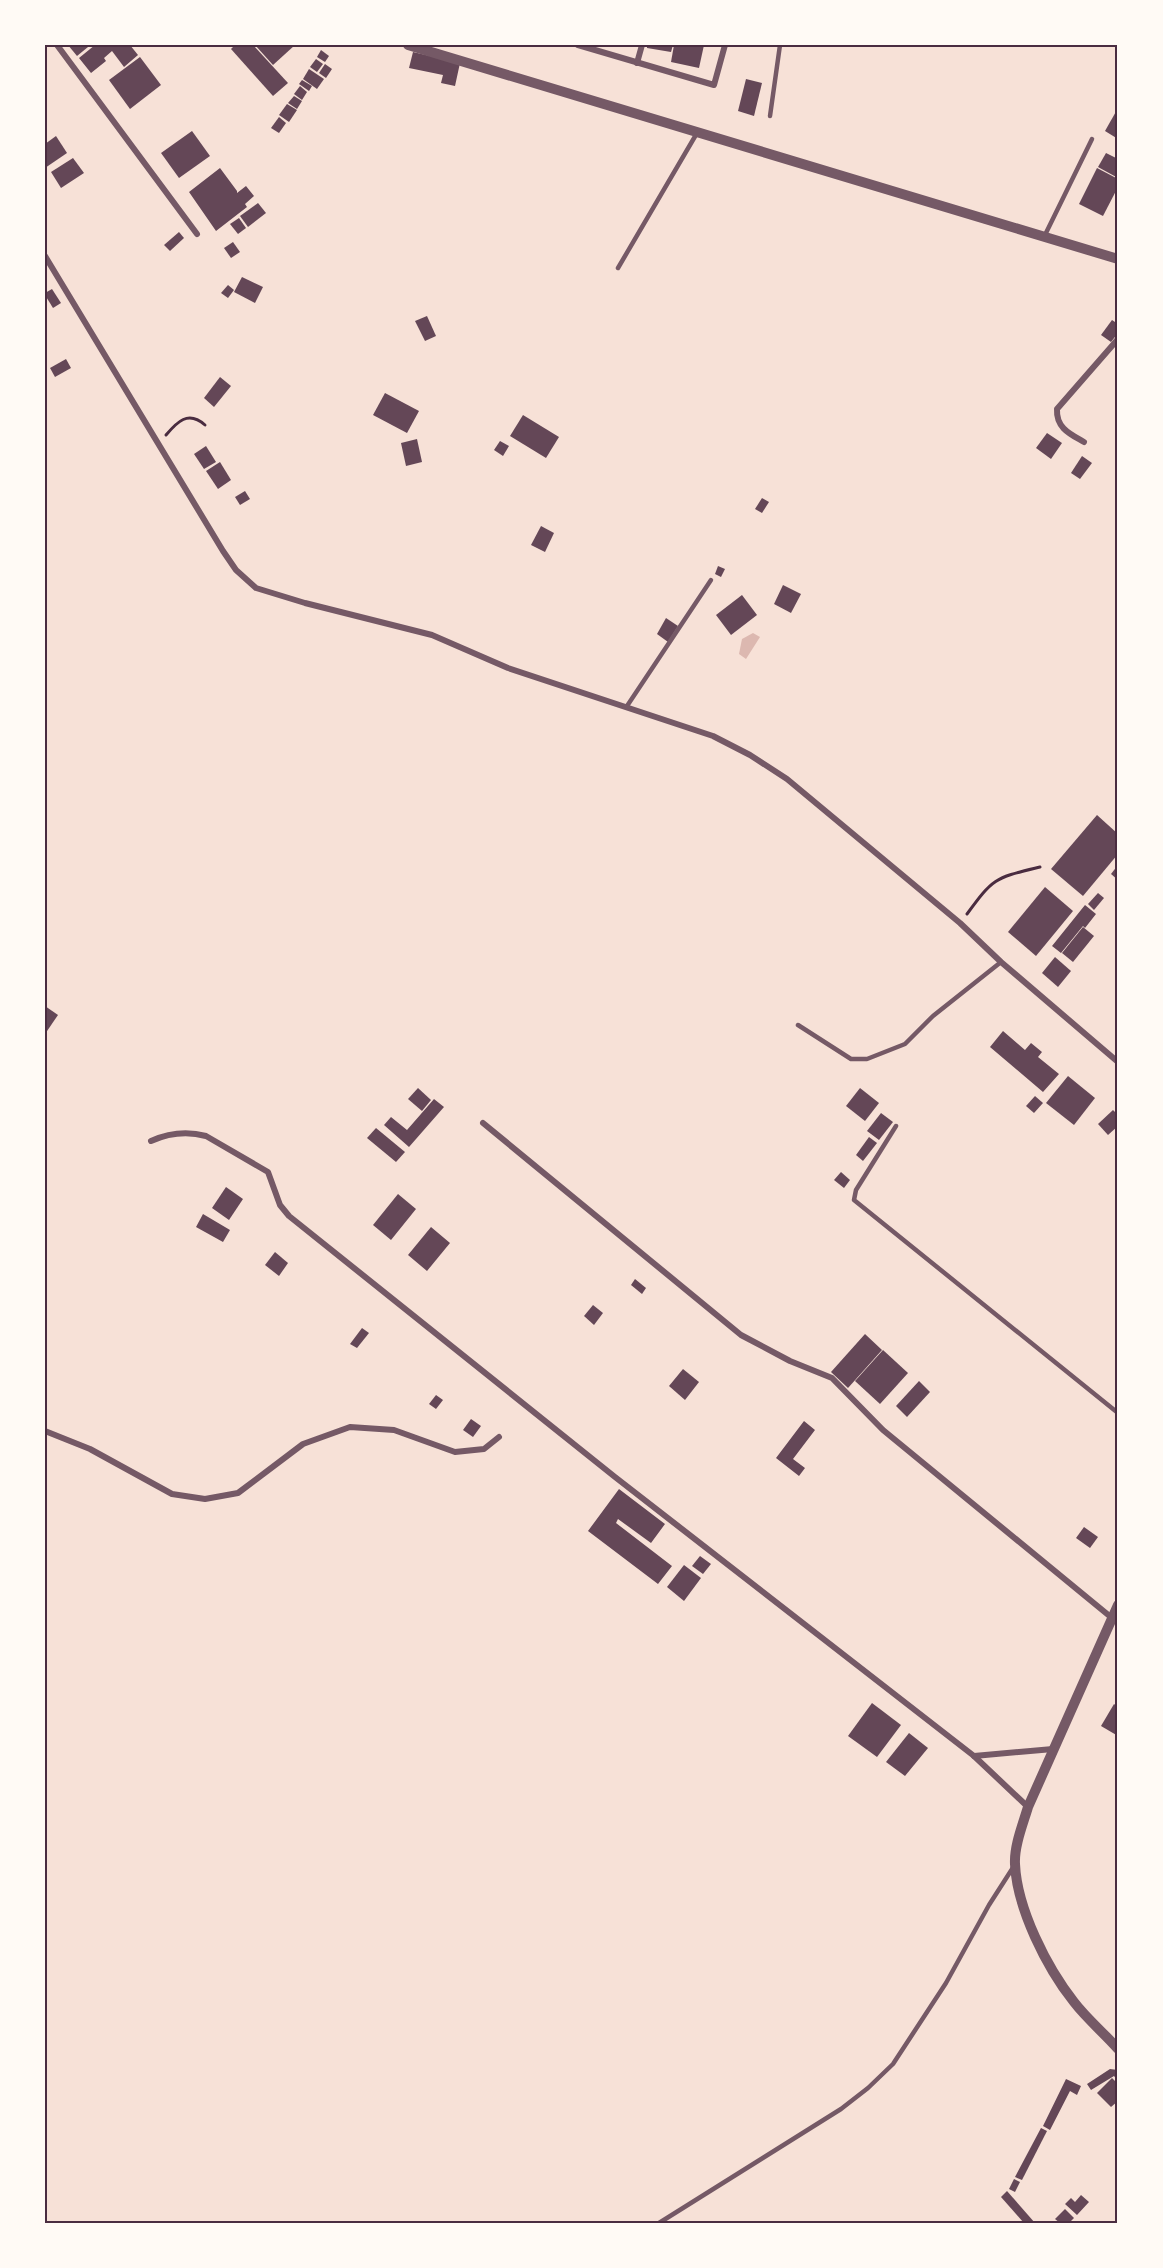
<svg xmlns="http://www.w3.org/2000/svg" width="1163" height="2268" font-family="Barlow,sans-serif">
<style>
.water{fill:#dcb8b0}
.building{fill:#644757}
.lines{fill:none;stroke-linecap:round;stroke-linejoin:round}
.path{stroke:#4a2c40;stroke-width:3}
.service{stroke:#755966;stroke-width:4.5}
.minor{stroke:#755966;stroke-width:6}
.tertiary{stroke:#755966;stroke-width:10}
.neatline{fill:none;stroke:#4a2c40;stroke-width:2}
</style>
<rect width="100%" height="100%" fill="#f7e1d7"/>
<path class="water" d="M753,633L760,637L746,659L739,654L742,639Z"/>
<g class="building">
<path d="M68,45H87L88,47L77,56Z"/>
<path d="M95,45H130L138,55L124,67L112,51L104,58L106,61L91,73L79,58Z"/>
<path d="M235,45H253L288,83L273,96L231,49Z"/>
<path d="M255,45H295L273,65Z"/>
<path d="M647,45H673L671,52L647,48Z"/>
<path d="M674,45H704L699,68L671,62Z"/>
<path d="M321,50L329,56L325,62L317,57Z"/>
<path d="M413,52L460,63L455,86L441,83L443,75L409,68Z"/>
<path d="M140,57L161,85L130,109L109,80Z"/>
<path d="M316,59L323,64L317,72L310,67Z"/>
<path d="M325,64L332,69L326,78L319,73Z"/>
<path d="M309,69L324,79L317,89L303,79Z"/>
<path d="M746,79L762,83L754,116L738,111Z"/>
<path d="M302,80L312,86L309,91L299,84Z"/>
<path d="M300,86L307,92L302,100L294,94Z"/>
<path d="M294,96L302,101L297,109L288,103Z"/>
<path d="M287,104L297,110L289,122L279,115Z"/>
<path d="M1118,108V139L1105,131Z"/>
<path d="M279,117L286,123L279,133L271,128Z"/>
<path d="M192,131L210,156L179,178L161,153Z"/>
<path d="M56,136L67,153L45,168V144Z"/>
<path d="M1106,153L1118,159V178L1098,167Z"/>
<path d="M73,158L84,173L61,188L51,172Z"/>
<path d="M220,168L237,191V193L246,186L254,196L245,204L247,207L216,231L189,192Z"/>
<path d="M1097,168L1118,179V187L1103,216L1079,204Z"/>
<path d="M258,203L266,213L248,227L240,216Z"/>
<path d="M239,218L246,228L238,234L230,224Z"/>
<path d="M179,232L184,238L170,251L164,245Z"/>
<path d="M233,242L240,252L231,258L224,248Z"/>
<path d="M242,277L263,287L255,303L234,292Z"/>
<path d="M228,285L234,290L228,298L221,293Z"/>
<path d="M52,289L61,303L53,308L45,295V293Z"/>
<path d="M427,316L436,336L425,341L415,321Z"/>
<path d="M1112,320L1118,324V333L1111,342L1101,335Z"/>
<path d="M66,359L71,368L55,377L50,368Z"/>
<path d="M220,377L231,386L214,407L204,398Z"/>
<path d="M385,393L419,411L407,433L373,415Z"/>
<path d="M523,415L559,437L546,458L510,436Z"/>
<path d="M1047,433L1062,443L1051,459L1036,448Z"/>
<path d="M417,439L422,462L406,466L401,443Z"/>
<path d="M500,441L509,446L503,456L494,450Z"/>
<path d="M206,446L216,462L204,469L194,454Z"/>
<path d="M1082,456L1092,463L1080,479L1071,473Z"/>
<path d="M220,462L231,480L218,489L206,471Z"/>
<path d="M245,491L250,499L240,505L235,497Z"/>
<path d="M762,498L769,502L762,513L755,509Z"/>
<path d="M541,526L554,533L545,552L531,545Z"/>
<path d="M718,566L725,569L721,577L715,574Z"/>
<path d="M783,585L801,594L791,613L774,604Z"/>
<path d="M742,595L757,615L731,635L716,615Z"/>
<path d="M666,618L678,626L668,642L657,634Z"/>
<path d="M1097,815L1118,834V854L1083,896L1051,869Z"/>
<path d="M1118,865V880L1111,874Z"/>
<path d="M1045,887L1073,911L1036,956L1008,932Z"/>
<path d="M1098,893L1104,898L1094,910L1088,904Z"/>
<path d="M1085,905L1096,914L1085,928L1083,926L1061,953L1052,946Z"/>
<path d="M1083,927L1094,936L1073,962L1062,953Z"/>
<path d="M1055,957L1071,971L1058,987L1042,973Z"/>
<path d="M45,1006L58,1015L45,1034Z"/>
<path d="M1003,1031L1025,1050L1031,1043L1042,1052L1038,1057L1059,1074L1043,1092L990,1047Z"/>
<path d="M1068,1076L1095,1098L1074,1125L1046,1103Z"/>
<path d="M418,1088L431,1100L422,1111L408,1099Z"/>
<path d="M860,1088L879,1103L865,1121L846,1106Z"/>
<path d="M1035,1096L1043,1103L1034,1113L1026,1106Z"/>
<path d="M434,1099L444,1107L409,1147L384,1125L391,1117L407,1130Z"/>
<path d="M1113,1110L1118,1115V1126L1108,1135L1098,1124Z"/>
<path d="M881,1113L893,1122L879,1140L867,1131Z"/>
<path d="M376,1128L405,1152L396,1162L367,1138Z"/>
<path d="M869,1137L877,1143L863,1161L856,1155Z"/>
<path d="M841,1172L850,1180L844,1188L834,1180Z"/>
<path d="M226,1187L243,1199L229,1220L212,1208Z"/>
<path d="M398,1194L416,1209L391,1240L373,1225Z"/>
<path d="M203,1214L230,1230L223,1242L196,1227Z"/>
<path d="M431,1227L450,1243L427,1271L408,1255Z"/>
<path d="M275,1252L288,1263L279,1276L265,1265Z"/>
<path d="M635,1279L646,1288L642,1294L631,1285Z"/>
<path d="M593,1305L603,1313L594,1325L584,1316Z"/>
<path d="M362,1328L369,1333L357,1348L350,1344Z"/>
<path d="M865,1334L882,1350L848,1388L831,1372Z"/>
<path d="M883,1350L908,1373L880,1404L855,1381Z"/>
<path d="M683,1369L699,1382L685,1400L669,1386Z"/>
<path d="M919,1381L930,1392L907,1417L896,1406Z"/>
<path d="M436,1395L443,1400L436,1409L429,1404Z"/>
<path d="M471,1419L481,1426L473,1437L463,1430Z"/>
<path d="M804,1421L815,1430L793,1459L805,1468L799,1476L776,1458Z"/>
<path d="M619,1489L665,1524L651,1543L618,1519L616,1523L672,1566L658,1584L588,1531Z"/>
<path d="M1084,1527L1098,1537L1090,1548L1076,1538Z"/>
<path d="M700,1556L711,1564L703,1574L692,1566Z"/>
<path d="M684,1565L701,1578L684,1601L667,1587Z"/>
<path d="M872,1703L901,1725L877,1757L848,1736Z"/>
<path d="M1114,1704L1118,1707V1736L1101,1726Z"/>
<path d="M909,1733L928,1748L905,1776L886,1762Z"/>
<path d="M1110,2069L1118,2070V2081L1114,2076L1091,2090L1087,2084Z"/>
<path d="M1112,2078L1118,2084V2101L1111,2107L1097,2093Z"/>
<path d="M1066,2079L1081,2086L1077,2095L1070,2091L1050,2130L1043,2126Z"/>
<path d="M1041,2128L1047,2131L1022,2180L1015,2177Z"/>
<path d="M1014,2179L1020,2182L1015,2192L1009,2189Z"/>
<path d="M1007,2191L1035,2223H1024L1001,2197Z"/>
<path d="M1081,2195L1089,2202L1077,2215L1065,2204L1071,2198L1075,2202Z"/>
<path d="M1065,2209L1074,2218L1069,2223H1060L1055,2219Z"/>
</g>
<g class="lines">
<g class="path">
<path d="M166,435C177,422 188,410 205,425"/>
<path d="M967,914C994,877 995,878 1040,867"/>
</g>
<g class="service">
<path d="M770,116L780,45"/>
<path d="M1044,237L1092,139"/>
<path d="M618,268L697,133"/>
<path d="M627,706L711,580"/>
<path d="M798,1025L851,1059H867L905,1044L933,1016L1001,962"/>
<path d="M896,1126L856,1190L854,1200L1118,1413"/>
<path d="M659,2223L841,2109L868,2088L893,2064L946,1983L989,1905L1014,1866"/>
</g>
<g class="minor">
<path d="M57,45L197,234"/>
<path d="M578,45L714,85L725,45"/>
<path d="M637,63L642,45"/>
<path d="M45,256L223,551L236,570L256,588L305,603L432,635L508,668L713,736L750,755L787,779L960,923L1001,962L1118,1062"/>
<path d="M1084,442C1070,434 1056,428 1057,409L1118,339"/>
<path d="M483,1123L741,1335L790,1361L832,1378L883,1430L1112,1618"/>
<path d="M151,1141C169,1133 187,1131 206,1136L268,1172L280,1205L289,1216L615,1477L974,1756L1028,1807"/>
<path d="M45,1431L90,1449L172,1494L205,1499L238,1493L303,1444L350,1427L394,1430L455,1452L484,1449L499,1437"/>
<path d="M974,1756L1053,1749"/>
</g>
<g class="tertiary">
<path d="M408,45L1118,259"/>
<path d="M1118,1605L1028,1807C1023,1824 1014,1846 1015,1864C1017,1909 1047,1968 1074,2002C1087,2019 1104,2033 1118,2049"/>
</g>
</g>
<rect width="1163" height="2268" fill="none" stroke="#fffaf5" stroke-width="93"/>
<rect x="46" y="46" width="1070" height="2176" class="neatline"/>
</svg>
